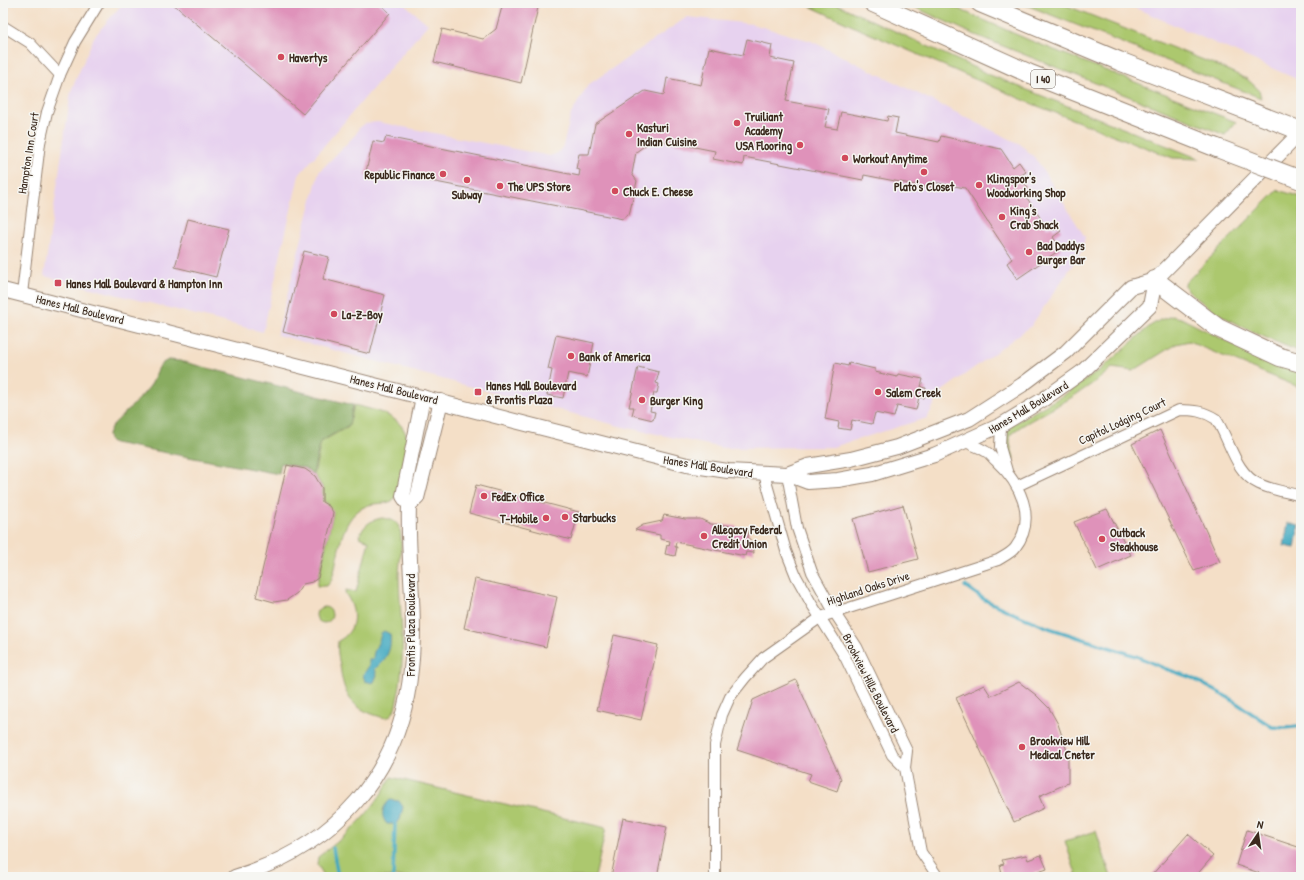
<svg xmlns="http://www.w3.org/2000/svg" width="1304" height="880" font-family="'Patrick Hand',sans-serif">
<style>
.built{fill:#e7d2ef}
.green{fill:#acc86e;stroke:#747946}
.forest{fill:#89ac61;stroke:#626b40}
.water{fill:#40a8c0;stroke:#3e696f}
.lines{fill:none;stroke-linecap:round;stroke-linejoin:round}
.stream{stroke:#40a8c0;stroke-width:3.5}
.building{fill:#df92ba}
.street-casing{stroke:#988472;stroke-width:12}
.secondary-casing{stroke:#988472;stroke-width:16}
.highway-casing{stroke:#988472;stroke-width:20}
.street{stroke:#fff;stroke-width:10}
.secondary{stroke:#fff;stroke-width:14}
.highway{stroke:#fff;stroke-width:18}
.highway-bridge-casing{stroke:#988472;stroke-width:20;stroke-linecap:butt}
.highway-bridge{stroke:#fff;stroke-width:18}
.poi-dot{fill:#d1495b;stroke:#f6f6f2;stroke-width:1.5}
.labels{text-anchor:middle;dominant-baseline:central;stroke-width:3;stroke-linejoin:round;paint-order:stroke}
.shield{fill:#f6f6f2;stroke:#73675e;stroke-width:1}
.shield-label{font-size:11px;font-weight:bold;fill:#3b2a1e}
.poi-label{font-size:12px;font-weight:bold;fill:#3b2a1e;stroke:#f6f6f2;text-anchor:start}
.street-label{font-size:12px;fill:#3b2a1e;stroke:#f6f6f2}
</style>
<rect width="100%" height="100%" fill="#f6f6f2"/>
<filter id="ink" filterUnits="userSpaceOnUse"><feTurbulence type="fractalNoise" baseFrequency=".025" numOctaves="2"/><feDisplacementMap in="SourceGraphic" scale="8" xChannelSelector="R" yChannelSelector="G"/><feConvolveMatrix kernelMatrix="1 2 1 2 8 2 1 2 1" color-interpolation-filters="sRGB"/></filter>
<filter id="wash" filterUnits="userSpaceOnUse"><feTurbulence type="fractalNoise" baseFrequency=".012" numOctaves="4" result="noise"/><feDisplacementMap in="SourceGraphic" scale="16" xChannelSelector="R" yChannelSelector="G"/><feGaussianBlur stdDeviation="0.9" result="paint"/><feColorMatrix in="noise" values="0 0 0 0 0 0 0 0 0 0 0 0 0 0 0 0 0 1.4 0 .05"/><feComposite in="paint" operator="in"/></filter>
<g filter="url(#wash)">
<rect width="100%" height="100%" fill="#f4dfc7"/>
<g class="built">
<path d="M123,3H403L428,24L299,175L263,332L44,276L71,91L94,37Z"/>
<path d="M1124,3H1301V81Z"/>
<path d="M687,17L752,24L811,41L1020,144L1036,159L1085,237L1082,251L1031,326L941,392L927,418L833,447L723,448L623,427L277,335L319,172L356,134L359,128L366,123L378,122L550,156L558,153L563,146L571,114L588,85Z"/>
</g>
<g class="green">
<path d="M803,3H834L990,75L1200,159L1173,158L1035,105L859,29Z"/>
<path d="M905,3H945L1029,40L1236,122L1225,135L973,34Z"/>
<path d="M1021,3H1060L1216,65L1247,79L1259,90L1261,98Z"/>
<path d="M1278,190L1301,197V352C1263,337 1213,317 1185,287V283Z"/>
<path d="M1172,316L1181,318L1244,350L1301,372V388L1206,349L1189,341L1176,344L1133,371L1112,368C1095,383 1075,396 1055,407C1040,416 1023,423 1010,435V444L1014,458L1012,461C1004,447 1001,438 1013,424L1067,393L1100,370L1150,326L1160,320Z"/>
<path d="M354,405C377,411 404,415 408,442L398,494L392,501C383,505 373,502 364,507C338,520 340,557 331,581L327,586H317L333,513L327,503L323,501V488L314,474L321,442L349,426Z"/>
<path d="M382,518C389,519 396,520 399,527C404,539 399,563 399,576C400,618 407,659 397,700C396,704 395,711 392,714C389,719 383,718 378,716C350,708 343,693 340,665C338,657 337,649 338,641C358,631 357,609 345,593L346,590L356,592L369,541L359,537C363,526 370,520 382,518Z"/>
<circle cx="324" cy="615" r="8"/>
<path d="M391,777L606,828L595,877H325L317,864L318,857C350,833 373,812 391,777Z"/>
<path d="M1096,831L1111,877H1077L1065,841Z"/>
</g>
<path class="forest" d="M169,360L180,361L353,405L349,425L320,442L313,474L305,468L281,463L279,474L114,443L109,440L108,435L111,427C120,417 148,392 153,381C158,371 157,364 169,360Z"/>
<g class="water">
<path d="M1288,523L1299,526L1295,548L1284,546Z"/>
<path d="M384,631L390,634C392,649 387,659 375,669L377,675L374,682L372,683L365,681L363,675L369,666V660L373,659C373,648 380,643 381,633Z"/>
<path d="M390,800L399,801L403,807L400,820L395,824H387C380,816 382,807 390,800Z"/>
</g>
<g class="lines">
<g class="stream">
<path d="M965,586L985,600L1015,614L1049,628L1136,656L1166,669L1190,677L1229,698L1272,727L1286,728L1301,726"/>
<path d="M333,848L338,877"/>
<path d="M393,877L395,824"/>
</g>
</g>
<g id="blocks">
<g class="building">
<path d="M172,3H379L390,13L303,114Z"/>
<path d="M503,3H539L521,83L434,62L442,29L483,39L496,29Z"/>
<path d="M747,39L772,45L770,58L794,63L786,101L829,109L825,127L837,129L841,112L887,121L888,116L898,118L895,133L939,142L941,136L1001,149L1013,167L1019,162L1026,172L1020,176L1028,188L1023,192L1047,228L1051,226L1054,230L1059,227L1061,231L1053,237L1061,249L1017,279L1007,263L1012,259L965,188L932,182L931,188L864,175L863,180L744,157L743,165L713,159L715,151L654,139L636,152L632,174L637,181L629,215L627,214L623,219L380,171L378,178L365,176L373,141L384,143L386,137L579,176L580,170L576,169L579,154H589L595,124L645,91L664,95L667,78L701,85L709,48L743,55Z"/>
<path d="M188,219L229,229L216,277L175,267Z"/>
<path d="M304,251L329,257L323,279L385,295L370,354L283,332Z"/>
<path d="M556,335L594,343L587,377L568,373L563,398L547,395L552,370L548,369Z"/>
<path d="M835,363L848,366L849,363L875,369V372L897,377L898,374L923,379L921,387L926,388L924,398L919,397L916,410L897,406L894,417L875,413L872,424L852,420L850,430L838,428L839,422L825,419Z"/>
<path d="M638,367L659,372L656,383L659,384L657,393H654L650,411L655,412L653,420L632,415L634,407H629Z"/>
<path d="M1160,430L1220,562L1194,571L1132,444Z"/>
<path d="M287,465L305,469L315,476L322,488V502L329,506L333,512L332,518L318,578L312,582L303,584L297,593L287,600L274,602L256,597Z"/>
<path d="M476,485L579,512L571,540L469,513Z"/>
<path d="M903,505L918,559L868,572L853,519Z"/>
<path d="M1107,509L1131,555L1097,570L1074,522Z"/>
<path d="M664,515L685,519H700L711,524L734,526L749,531L748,537L753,543L754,553L746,552L745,556L676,542L675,547H677L675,556L665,554L667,545L669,546L670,541L660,539V535L635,530L643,525L662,521Z"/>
<path d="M475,579L557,597L546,647L464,628Z"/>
<path d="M614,635L658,645L641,720L597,710Z"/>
<path d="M796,680L841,779L837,791L808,781L811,774L737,750L753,700Z"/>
<path d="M1019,682L1036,695L1049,708L1058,724L1068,754V783L1039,796L1044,808L1014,822L956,698L984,685L991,696Z"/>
<path d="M623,818L667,827L657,877H611Z"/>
<path d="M1247,830L1301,848V877H1271L1236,865Z"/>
<path d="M1188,834L1213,856L1195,877H1150Z"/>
<path d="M1026,855L1028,860L1041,855L1047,869L1033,874L1032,877H1001L1000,873H1002L1000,865L1004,864L1002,860Z"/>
</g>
</g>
</g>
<g filter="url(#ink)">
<use href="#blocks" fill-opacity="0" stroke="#988472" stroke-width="1"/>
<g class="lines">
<g class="street-casing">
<g id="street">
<path d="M3,26L30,43L60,75"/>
<path d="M22,294L40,143L47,112L60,75L75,42L99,3"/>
<path d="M1001,425L1000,447L1007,471"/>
<path d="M764,474L786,551L796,576L811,603L845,657L892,755L905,768"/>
<path d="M787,474L797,528L812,572L834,612L857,647L907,751L905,768L921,852L938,877"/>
<path d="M1017,486L1179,410C1193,410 1204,411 1216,419C1230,440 1235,473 1259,484C1272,490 1287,492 1301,496"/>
<path d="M715,877V745L722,715L730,697L745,678L763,658L821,617L998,560C1003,557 1011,553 1015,548C1038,518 1020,483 996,461C992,458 990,453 985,451C979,447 972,445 965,442"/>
</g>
</g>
<g class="secondary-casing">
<g id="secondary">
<path d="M3,290L687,465L728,471L787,474L808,482L838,480L872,474L934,455L1001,425L1044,399L1082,372L1150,306L1155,280"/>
<path d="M787,474L808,466L851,459L897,447L969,419L1022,385L1066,352L1131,287L1155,280L1301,132"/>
<path d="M409,505L417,498L441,401"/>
<path d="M235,877C335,846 401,775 411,669C417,615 407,560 409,505L403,496L423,397"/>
</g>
</g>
<g class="highway-casing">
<g id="highway">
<path d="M873,3L1028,73L1217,148"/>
<path d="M980,3L1119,61L1301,131"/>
<path d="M1155,280L1218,328L1280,357L1301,363"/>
</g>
</g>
<use href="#street" class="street"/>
<use href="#secondary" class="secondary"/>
<use href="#highway" class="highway"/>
<g class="highway-bridge-casing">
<path id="highway-bridge" d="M1217,148L1301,180"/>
</g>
<use href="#highway-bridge" class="highway-bridge"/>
</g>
</g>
<g class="poi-dot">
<circle cx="281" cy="57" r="4"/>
<circle cx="737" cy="123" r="4"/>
<circle cx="629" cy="134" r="4"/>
<circle cx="800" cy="145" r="4"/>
<circle cx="845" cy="158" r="4"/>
<circle cx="924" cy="172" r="4"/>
<circle cx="443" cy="174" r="4"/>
<circle cx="467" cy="180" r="4"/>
<circle cx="979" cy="185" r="4"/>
<circle cx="500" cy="186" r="4"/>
<circle cx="615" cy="191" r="4"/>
<circle cx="1002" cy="217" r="4"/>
<circle cx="1029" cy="252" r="4"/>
<rect x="54" y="279" width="8" height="8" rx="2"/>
<circle cx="334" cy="314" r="4"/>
<circle cx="571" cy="356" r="4"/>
<rect x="474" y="388" width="8" height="8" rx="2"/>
<circle cx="878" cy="392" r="4"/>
<circle cx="642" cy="400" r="4"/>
<circle cx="484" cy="496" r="4"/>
<circle cx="565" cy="517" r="4"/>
<circle cx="546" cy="518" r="4"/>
<circle cx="704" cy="536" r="4"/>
<circle cx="1102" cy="539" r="4"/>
<circle cx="1022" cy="747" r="4"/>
</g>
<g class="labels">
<rect class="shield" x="1031" y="70" width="24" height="18" rx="3"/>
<g class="shield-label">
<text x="1043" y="79">I 40</text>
</g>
<g class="poi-label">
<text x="289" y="57">Havertys</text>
<text x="745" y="116">Truiliant<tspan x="745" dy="14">Academy</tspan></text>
<text x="637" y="127">Kasturi<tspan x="637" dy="14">Indian Cuisine</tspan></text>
<text x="792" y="145" text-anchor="end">USA Flooring</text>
<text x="853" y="158">Workout Anytime</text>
<text x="435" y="174" text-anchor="end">Republic Finance</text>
<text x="987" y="178">Klingspor's<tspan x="987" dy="14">Woodworking Shop</tspan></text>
<text x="508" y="186">The UPS Store</text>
<text x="924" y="186" text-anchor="middle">Plato's Closet</text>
<text x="623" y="191">Chuck E. Cheese</text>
<text x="467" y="194" text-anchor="middle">Subway</text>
<text x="1010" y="210">King's<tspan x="1010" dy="14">Crab Shack</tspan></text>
<text x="1037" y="245">Bad Daddys<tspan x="1037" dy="14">Burger Bar</tspan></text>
<text x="66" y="283">Hanes Mall Boulevard &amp; Hampton Inn</text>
<text x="342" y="314">La-Z-Boy</text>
<text x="579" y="356">Bank of America</text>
<text x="486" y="385">Hanes Mall Boulevard<tspan x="486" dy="14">&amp; Frontis Plaza</tspan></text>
<text x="886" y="392">Salem Creek</text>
<text x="650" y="400">Burger King</text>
<text x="492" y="496">FedEx Office</text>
<text x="573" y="517">Starbucks</text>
<text x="538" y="518" text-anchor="end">T-Mobile</text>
<text x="712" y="529">Allegacy Federal<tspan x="712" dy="14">Credit Union</tspan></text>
<text x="1110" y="532">Outback<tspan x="1110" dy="14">Steakhouse</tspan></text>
<text x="1030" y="740">Brookview Hill<tspan x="1030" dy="14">Medical Cneter</tspan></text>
</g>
<g class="street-label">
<text transform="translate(28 153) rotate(-81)">Hampton Inn Court</text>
<text transform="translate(80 309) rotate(14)">Hanes Mall Boulevard</text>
<text transform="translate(394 389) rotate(14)">Hanes Mall Boulevard</text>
<text transform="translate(1028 407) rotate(-31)">Hanes Mall Boulevard</text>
<text transform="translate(1122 421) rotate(-25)">Capitol Lodging Court</text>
<text transform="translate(708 466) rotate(9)">Hanes Mall Boulevard</text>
<text transform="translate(868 588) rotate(-18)">Highland Oaks Drive</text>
<text transform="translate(410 625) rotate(-90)">Frontis Plaza Boulevard</text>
<text transform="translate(871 683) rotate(63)">Brookview Hills Boulevard</text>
</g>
</g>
<rect width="1304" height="880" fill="none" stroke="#f6f6f2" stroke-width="16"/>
<g transform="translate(1258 834) rotate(13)" stroke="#f6f6f2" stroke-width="3" paint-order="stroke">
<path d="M0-3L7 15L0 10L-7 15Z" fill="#3b2a1e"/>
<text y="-6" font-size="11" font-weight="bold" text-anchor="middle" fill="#3b2a1e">N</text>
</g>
</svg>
